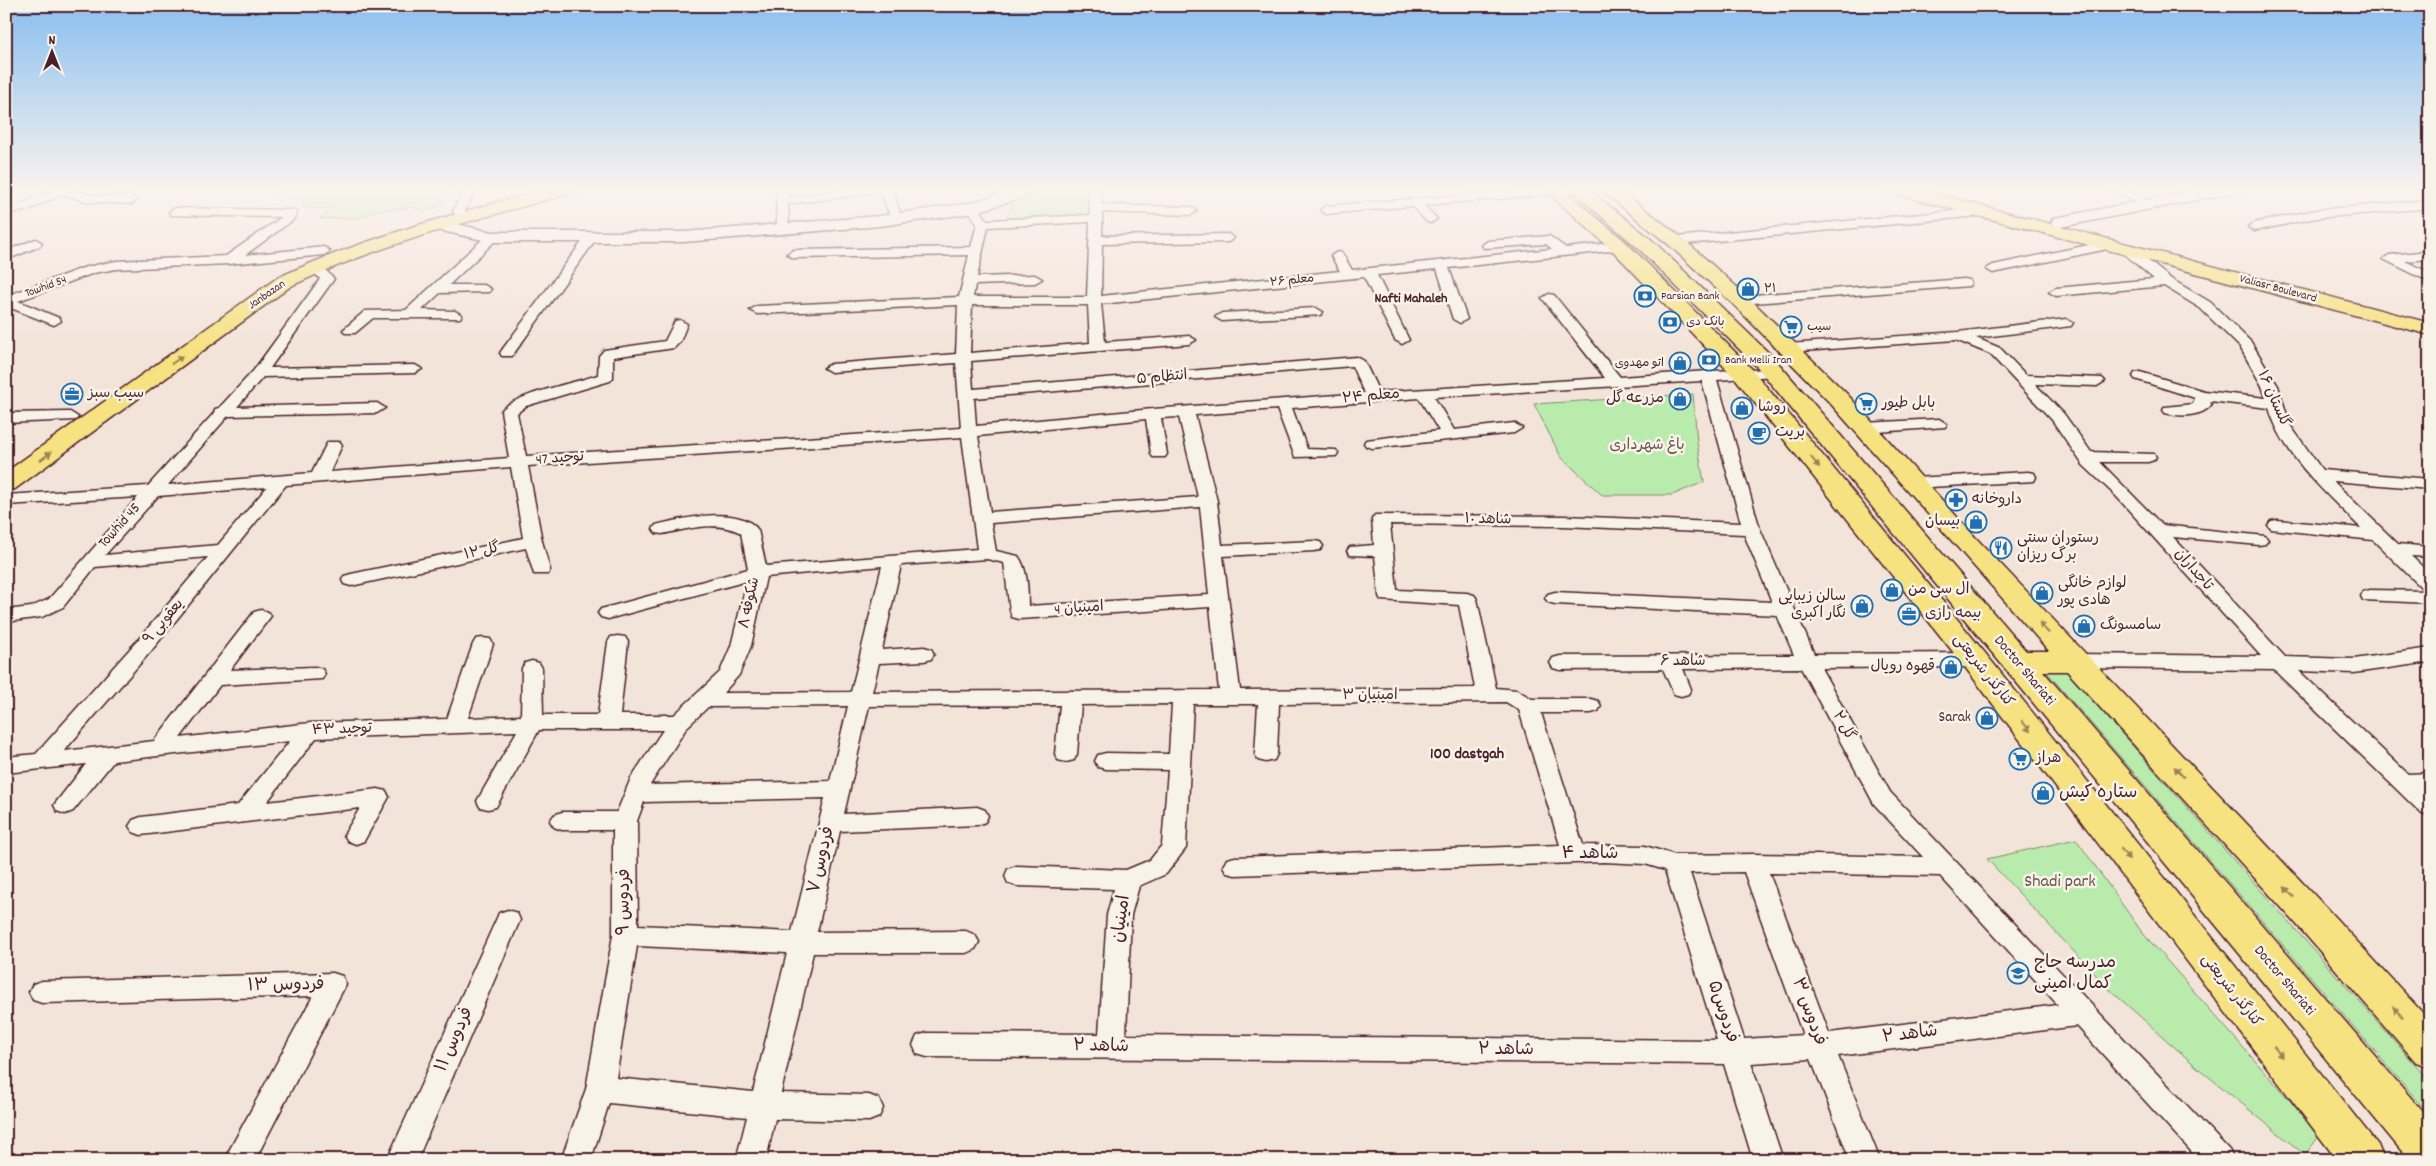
<svg xmlns="http://www.w3.org/2000/svg" width="2436" height="1166" font-family="Dekko,'Playpen Sans Arabic',sans-serif">
<style>
.green{fill:#b9ecac;stroke:#82866c}
.lines{fill:none;stroke-linecap:round;stroke-linejoin:round}
.street-casing{stroke:#4a1f2b;stroke-width:3}
.secondary-casing{stroke:#4a1f2b;stroke-width:3}
.primary-casing{stroke:#4a1f2b;stroke-width:3}
.highway-casing{stroke:#4a1f2b;stroke-width:3}
.street{fill:#f7f3e8;fill-rule:evenodd}
.secondary{fill:#f7f3e8;fill-rule:evenodd}
.primary{fill:#f6e281;fill-rule:evenodd}
.highway{fill:#f6e281;fill-rule:evenodd}
.oneway{fill:#a08056}
.labels{text-anchor:middle;dominant-baseline:central;stroke-width:5;stroke-linejoin:round;paint-order:stroke}
.far-street-label{font-size:12px;fill:#4a1f2b;stroke:#f7f3e8}
.far-poi-label{font-size:12px;fill:#4a1f2b;stroke:#f7f3e8;text-anchor:start}
.far-neighbourhood-label{font-size:14px;font-weight:bold;fill:#4a1f2b;stroke:#f7f3e8}
.street-label{font-size:15px;fill:#4a1f2b;stroke:#f7f3e8}
.poi-label{font-size:15px;fill:#4a1f2b;stroke:#f7f3e8;text-anchor:start}
.park-label{font-size:15px;fill:#66524b;stroke:#f7f3e8}
.neighbourhood-label{font-size:16px;font-weight:bold;fill:#4a1f2b;stroke:#f7f3e8}
.near-poi-label{font-size:18px;fill:#4a1f2b;stroke:#f7f3e8;text-anchor:start}
.near-street-label{font-size:18px;fill:#4a1f2b;stroke:#f7f3e8}
.near-park-label{font-size:18px;fill:#66524b;stroke:#f7f3e8}
</style>
<rect width="100%" height="100%" fill="#f3e4d9"/>
<filter id="ink" filterUnits="userSpaceOnUse"><feTurbulence type="fractalNoise" baseFrequency=".02" numOctaves="2"/><feDisplacementMap in="SourceGraphic" scale="10" xChannelSelector="R" yChannelSelector="G"/><feConvolveMatrix kernelMatrix="1 2 1 2 8 2 1 2 1" color-interpolation-filters="sRGB"/></filter>
<g filter="url(#ink)">
<g class="green">
<path d="M263,188H452L441,205L424,212L413,207L374,211L360,218L319,219L333,208H303V198H273L282,189Z"/>
<path d="M1044,188H1091V216L1005,220L1018,195Z"/>
<path d="M1693,394L1697,442L1704,482L1672,495H1602L1561,457L1534,404Z"/>
<path d="M2058,662L2430,1081V1115L2039,663Z"/>
<path d="M2076,839L2141,931L2320,1135L2305,1155L2198,1068L2109,989L1987,859Z"/>
</g>
<g class="lines">
<g class="street-casing">
<g id="street">
<path d="M53,188H67L89,195L132,196L138,200L132,204L88,202L63,194L28,210L6,214V206L21,204Z"/>
<path d="M465,188H477L463,214H455L453,211Z"/>
<path d="M776,188H788V197L859,188H892L902,219L896,223L892,222L881,192L788,204L789,229L783,233L777,229Z"/>
<path d="M1088,188H1100L1102,205L1191,207L1197,211L1191,215L1102,212V236L1228,234L1234,238L1228,242L1102,244L1101,296L1340,271L1331,256L1337,252L1342,253L1352,270L1552,249L1546,244L1484,248L1482,245L1488,241L1549,236L1566,248L1619,242L1625,246L1619,250L1449,268L1467,319L1460,323L1453,319L1437,269L1377,275L1409,340L1402,344L1395,340L1364,277L1101,304L1105,342L1189,336L1196,340L1189,344L971,361L973,389L1357,357L1364,361L1379,392L1605,378L1542,298L1549,294L1554,295L1620,377L1708,371L1779,369L1781,372L1774,376L1717,380L1760,529L1814,654L1975,653L1982,655L1985,660L1982,665L1975,667L1821,668L1890,792L2229,1150L2234,1160H2199L2077,1026L1838,1056L1880,1160H1850L1811,1059L1751,1063L1783,1160H1753L1724,1064L927,1057L917,1054L913,1045L917,1036L927,1033L1099,1034L1107,915L1114,889L1017,886L1008,883L1005,876L1008,869L1017,866L1126,870L1150,860L1162,845L1168,770L1106,769L1098,767L1095,761L1098,755L1106,753L1169,754L1172,704L1081,705L1077,754L1074,760L1066,762L1058,760L1055,754L1060,705L869,706L844,814L977,807L985,810L988,816L985,822L977,825L840,831L817,932L966,931L975,935L979,942L975,949L966,953H813L781,1093L869,1095L879,1099L883,1108L879,1117L869,1121L775,1119L766,1160H736L747,1117L609,1103L591,1160H561L586,1089L613,935V830H562L554,827L550,821L554,815L562,812H617L631,778L663,730H539L496,807L488,809L480,807L477,801L517,731L316,738L267,802L378,789L386,791L389,797L364,841L356,844L348,841L344,835L360,808L141,835L133,832L129,826L133,820L141,817L238,805L290,741L114,761L73,811L65,814L57,811L54,805L86,764L6,773V757L36,754L137,641L208,557L95,567L63,607L42,617L6,622V610L31,607L49,599L138,497L6,505V495L148,486L214,413L215,409L219,408L254,370L320,279L309,267L310,264H320L334,279L270,368L415,365L422,369L415,373L263,377L237,407L377,403L385,408L377,413L228,416L168,485L312,473L326,445L328,442H340L342,445L330,472L509,458L501,411C512,395 577,382 598,375L599,356L604,350L665,341L675,321L680,320L687,324L680,342L674,348L613,357V378L610,381L526,406L517,413L526,456L961,428L956,363L831,372L824,368L831,364L956,354L958,305L757,314L750,310L757,306L959,297L969,255L793,258L787,254L793,250L971,247L977,224L967,208L969,205H977L987,220L1090,215ZM1090,222L1087,297H973L975,285L1035,283L1042,279L1035,275L977,277L988,227ZM972,305H1088L1090,343L970,353ZM1352,366L1364,393L1153,409L976,426L974,398ZM1702,381L1741,523L1564,516L1375,515L1372,519L1374,545L1350,547L1347,551L1350,555L1375,556L1379,596L1381,600L1459,605L1475,688L1240,690L1223,556L1314,551L1320,550L1323,546L1320,542L1314,541L1222,545L1217,501L1195,415L1277,409L1295,457L1336,456L1338,453L1336,450L1307,449L1292,408L1419,398L1439,431L1366,440L1364,443L1366,446L1372,448L1514,433L1522,428L1514,423L1454,430L1434,397ZM1179,417L1198,497L990,512L978,436L1146,419L1151,454L1153,457H1165L1167,454L1161,418ZM962,437L977,549L766,566L758,530C740,504 680,519 656,525L653,529L656,533L662,534C688,529 716,520 741,533L748,569L601,609L598,613L601,617L608,619L747,581L731,646L720,672L674,715H620L628,642L625,637L618,636L611,637L608,642L598,715H543L542,668L539,663L532,661L525,663L522,668L521,716L468,718L493,644L490,639L483,638L476,639L473,644L447,719L310,723L180,738L220,685L322,679L325,674L322,669L315,667L230,670L271,616L268,612L261,610L254,612L154,741L64,751L151,651L286,485L511,467L523,538L351,574L344,576L342,580L344,584L351,586L526,548L534,574H548L550,570L542,541L528,466ZM267,487L218,545L105,555L158,496ZM1200,507L1209,595L1028,606C1028,591 1028,569 1018,556L996,551L991,523ZM1390,524L1564,526L1744,534L1772,602L1555,592L1548,594L1545,598L1548,602L1555,604L1777,615L1794,655L1560,656L1553,658L1550,663L1553,668L1560,670L1663,669L1674,694L1681,696L1688,694L1691,689L1683,669L1801,668L1874,804L1923,857L1753,854L1675,855L1645,846L1583,845L1541,713H1591L1598,711L1601,706L1598,701L1591,699H1532L1517,690L1496,688L1477,599L1474,595L1467,593L1397,590ZM987,559L1004,563C1006,574 1009,612 1012,617L1019,619L1210,607L1219,690L872,692L879,663L924,661L931,659L934,654L931,649L924,647L882,650L901,565ZM882,566L851,692L723,693L739,675L751,646L766,577ZM1506,702L1519,710L1560,845L1235,857L1227,859L1223,866L1227,873L1235,875L1604,862L1645,864L1665,870L1717,1040L1126,1035L1131,915L1139,886L1166,874L1186,848L1193,704H1258L1255,754L1258,760L1266,762L1274,760L1277,754L1279,704ZM848,706L830,781L650,785L687,727L708,707ZM825,798L792,932L638,925L637,821L644,802ZM1744,872L1803,1035L1744,1039L1690,873ZM1769,873L1940,876L2058,1005L1829,1033ZM637,946L787,953L753,1092L616,1078Z"/>
<path d="M1552,188L1585,189L1579,192L1424,205L1437,219L1431,223L1427,222L1412,206L1326,214L1320,210L1326,206Z"/>
<path d="M2107,188H2122L2159,205L2157,208H2149Z"/>
<path d="M2430,200V208L2316,218L2254,231L2248,227L2254,223L2316,210Z"/>
<path d="M175,208L295,210L297,213L293,220L245,255L324,247L330,251L324,255L229,264L116,269L94,273L18,301L59,318L61,321L54,325L6,306V296L86,267L116,261L226,256L282,217L171,215L169,212Z"/>
<path d="M1985,208L1991,212L1989,215L1675,245L1669,241L1675,237Z"/>
<path d="M492,233L496,234L498,237L496,240L449,285H484L491,289L489,292L440,293L422,310L455,311L462,315L460,318H373L355,333H345L343,330L365,311L406,310L488,234Z"/>
<path d="M591,234L597,238L512,356H502L500,353L502,350L587,235Z"/>
<path d="M36,239L42,243L40,246L6,260V251Z"/>
<path d="M2108,241L2114,245L2112,248L1993,273L1986,269L1993,265Z"/>
<path d="M2126,245L2130,246L2171,279L2210,302L2251,342L2278,386L2290,425L2322,470L2430,479V489L2333,481L2398,544L2430,547V557L2411,556L2430,574V591L2423,589L2373,540L2271,529L2268,525L2271,521L2277,520L2361,528C2326,493 2283,456 2269,408L2210,401L2211,405C2202,417 2179,417 2165,413L2163,410L2165,407L2193,404L2195,398L2135,379L2133,376L2135,373L2140,372L2204,391L2266,398L2262,386L2240,347L2200,308L2164,286L2056,296L2049,292L2056,288L2154,279L2122,252L2120,249L2122,246Z"/>
<path d="M2430,251V259L2405,261L2430,273V282L2383,259L2389,255Z"/>
<path d="M1964,279L1969,280L1971,283L1969,286L1740,304L1733,300L1740,296Z"/>
<path d="M1316,308L1323,312L1321,315L1222,321L1215,317L1222,313Z"/>
<path d="M2066,319L2073,323L2071,326L1976,338L2000,348L2026,375L2102,378L2105,381L2097,386L2035,384L2064,414L2091,452L2154,454L2156,457L2154,460L2148,462H2100L2162,525L2265,536L2268,540L2265,544L2259,545L2173,537L2285,657L2354,659L2430,648V662L2354,673L2299,671L2408,774L2430,773V789H2425L2430,794V816L2422,814L2274,670L2075,668L2068,666L2065,661L2068,656L2075,654L2261,656L2116,496L2083,465L2052,420L1990,354L1956,340L1788,352L1781,348L1788,344L1958,332Z"/>
<path d="M70,412L78,417L76,420L6,423V413Z"/>
<path d="M1939,419L1947,424L1945,427L1864,433L1856,428L1864,423Z"/>
<path d="M2028,472L2034,473L2036,477L2034,481L1913,488L1907,487L1905,483L1907,479L1913,478Z"/>
<path d="M2370,590L2430,591V603L2363,600L2361,596L2363,592Z"/>
<path d="M508,910L517,913L520,920L417,1160H387L496,920L499,913Z"/>
<path d="M333,973L342,976L346,984L255,1160H224L313,996L42,1003L33,1000L29,992L33,984L42,981Z"/>
</g>
</g>
<g class="secondary-casing">
<g id="secondary">
<path d="M1018,188H1042L1040,192L973,213L880,226L684,242H492L433,229L430,225L433,221L439,220L492,232H684L880,216L970,203Z"/>
<path d="M2207,188H2240L2238,192L2232,193L2060,227L2054,226L2051,222L2054,218L2060,217Z"/>
</g>
</g>
<g class="primary-casing">
<g id="primary">
<path d="M1543,188H1561L1626,242L1751,368L1985,653L2378,1145L2384,1160H2337L1965,667L1735,378L1612,250Z"/>
<path d="M1569,188H1587L1652,240L1774,358L2026,651H2049L1830,403L1733,304L1669,245L1599,188H1617L1681,237L1747,296L1846,393L1975,537L2317,898L2430,1021V1067L2416,1062L2291,918L2067,671H2043L2430,1120V1160H2409L1758,368L1638,248Z"/>
<path d="M1886,188H1913L2430,323V335L1888,192Z"/>
</g>
</g>
<g class="highway-casing">
<path id="highway" d="M551,188H577L575,192C478,219 382,243 291,286L15,489L6,491V472L277,278C365,237 458,213 551,188Z"/>
</g>
<use href="#street" class="street"/>
<use href="#secondary" class="secondary"/>
<use href="#primary" class="primary"/>
<use href="#highway" class="highway"/>
</g>
<defs><path id="oneway-solid" d="M-6-.8H1V-3.2L6.5 0L1 3.2V.8H-6Z" transform="scale(1.25)"/></defs>
<g class="oneway">
<use href="#oneway-solid" transform="translate(177 360) rotate(-36)"/>
<use href="#oneway-solid" transform="translate(46 456) rotate(-36)"/>
<use href="#oneway-solid" transform="translate(1815 462) rotate(51)"/>
<use href="#oneway-solid" transform="translate(2044 628) rotate(-133)"/>
<use href="#oneway-solid" transform="translate(2026 726) rotate(52)"/>
<use href="#oneway-solid" transform="translate(2179 772) rotate(-133)"/>
<use href="#oneway-solid" transform="translate(2125 854) rotate(52)"/>
<use href="#oneway-solid" transform="translate(2289 892) rotate(-133)"/>
<use href="#oneway-solid" transform="translate(2398 1012) rotate(-131)"/>
<use href="#oneway-solid" transform="translate(2278 1052) rotate(52)"/>
</g>
</g>
<linearGradient id="sky" x2="0" y2="1"><stop stop-color="#8abff0"/><stop offset="0.54" stop-color="#faf3ee"/><stop offset="1" stop-color="#faf3ee" stop-opacity="0"/></linearGradient>
<rect width="2436" height="351" fill="url(#sky)"/>
<defs>
<g id="shop-ring" transform="scale(1.125)"><circle r="9.5" fill="#f7f3e8" stroke="#1f6fb2" stroke-width="1.5"/><path d="M-5-2.5h2.3a2.7 3.5 0 0 1 5.4 0H5L5.5 6h-11ZM-1.5-2.5h3a1.5 2.3 0 0 0-3 0Z" fill="#1f6fb2"/></g>
<g id="bank-ring" transform="scale(1.125)"><circle r="9.5" fill="#f7f3e8" stroke="#1f6fb2" stroke-width="1.5"/><path d="M-6-4H6V4H-6ZM0-2.3a2.3 2.3 0 1 0 0 4.6a2.3 2.3 0 1 0 0-4.6Z" fill="#1f6fb2"/></g>
<g id="supermarket-ring" transform="scale(1.125)"><circle r="9.5" fill="#f7f3e8" stroke="#1f6fb2" stroke-width="1.5"/><path d="M-6-5.5h2.5l.6 2H6L4.5 2H-2.5L-4.4-4H-6ZM-1.5 3.2a1.3 1.3 0 1 0 .1 0ZM3 3.2a1.3 1.3 0 1 0 .1 0Z" fill="#1f6fb2"/></g>
<g id="office-ring" transform="scale(1.125)"><circle r="9.5" fill="#f7f3e8" stroke="#1f6fb2" stroke-width="1.5"/><path d="M-6-3h4V-5.5h4V-3h4V5H-6ZM-1-4.5V-3h2v-1.5ZM-6 0V1H6V0Z" fill="#1f6fb2"/></g>
<g id="cafe-ring" transform="scale(1.125)"><circle r="9.5" fill="#f7f3e8" stroke="#1f6fb2" stroke-width="1.5"/><path d="M-5.5-4.5H6V0H3Q3 3.5 0 3.5H-2.5Q-5.5 3.5-5.5 0ZM3-3.2v2h1.7v-2ZM-6 4.5H4V6H-6Z" fill="#1f6fb2"/></g>
<g id="pharmacy-ring" transform="scale(1.125)"><circle r="9.5" fill="#f7f3e8" stroke="#1f6fb2" stroke-width="1.5"/><path d="M-2-6h4v4h4v4h-4v4h-4v-4h-4v-4h4Z" fill="#1f6fb2"/></g>
<g id="restaurant-ring" transform="scale(1.125)"><circle r="9.5" fill="#f7f3e8" stroke="#1f6fb2" stroke-width="1.5"/><path d="M-5-6h1v4h1v-4h1v4h1v-4h1v5L-1.5 .5V6h-2V.5L-5-1ZM5-6V6H3V1.5H1.5Q1.5-4 5-6Z" fill="#1f6fb2"/></g>
<g id="school-ring" transform="scale(1.125)"><circle r="9.5" fill="#f7f3e8" stroke="#1f6fb2" stroke-width="1.5"/><path d="M0-5L7-2L0 1L-7-2ZM-4 1L0 2.5L4 1V4Q0 6-4 4Z" fill="#1f6fb2"/></g>
</defs>
<g fill-rule="evenodd">
<use href="#shop-ring" x="1748" y="289"/>
<use href="#bank-ring" x="1645" y="296"/>
<use href="#bank-ring" x="1670" y="322"/>
<use href="#supermarket-ring" x="1791" y="327"/>
<use href="#bank-ring" x="1709" y="360"/>
<use href="#shop-ring" x="1680" y="363"/>
<use href="#office-ring" x="72" y="394"/>
<use href="#shop-ring" x="1680" y="399"/>
<use href="#supermarket-ring" x="1866" y="404"/>
<use href="#shop-ring" x="1742" y="408"/>
<use href="#cafe-ring" x="1759" y="433"/>
<use href="#pharmacy-ring" x="1956" y="500"/>
<use href="#shop-ring" x="1976" y="522"/>
<use href="#restaurant-ring" x="2001" y="548"/>
<use href="#shop-ring" x="1892" y="590"/>
<use href="#shop-ring" x="2042" y="593"/>
<use href="#shop-ring" x="1862" y="606"/>
<use href="#office-ring" x="1909" y="614"/>
<use href="#shop-ring" x="2084" y="626"/>
<use href="#shop-ring" x="1951" y="667"/>
<use href="#shop-ring" x="1987" y="718"/>
<use href="#supermarket-ring" x="2020" y="759"/>
<use href="#shop-ring" x="2043" y="793"/>
<use href="#school-ring" x="2018" y="973"/>
</g>
<g class="labels">
<g class="far-street-label">
<text transform="translate(1292 281) rotate(-6)">معلم ۲۶</text>
<text transform="translate(46 287) rotate(-20)">Towhid 54</text>
<text transform="translate(2278 289) rotate(15)">Valiasr Boulevard</text>
<text transform="translate(267 295) rotate(-35)">Janbazan</text>
</g>
<g class="far-poi-label">
<text x="1764" y="289">۲۱</text>
<text x="1661" y="296">Parsian Bank</text>
<text x="1686" y="322">بانک دی</text>
<text x="1807" y="327">سیب</text>
<text x="1725" y="360">Bank Melli Iran</text>
<text x="1664" y="363" text-anchor="end">اتو مهدوی</text>
</g>
<g class="far-neighbourhood-label">
<text x="1411" y="299">Nafti Mahaleh</text>
</g>
<g class="street-label">
<text transform="translate(1162 378) rotate(-5)">انتظام ۵</text>
<text transform="translate(1371 397) rotate(-5)">معلم ۲۴</text>
<text transform="translate(2273 399) rotate(66)">گلستان ۱۶</text>
<text transform="translate(560 459) rotate(-4)">توحید 47</text>
<text transform="translate(1488 520) rotate(1)">شاهد ۱۰</text>
<text transform="translate(120 526) rotate(-48)">Towhid 45</text>
<text transform="translate(482 552) rotate(-12)">گل ۱۲</text>
<text transform="translate(2193 570) rotate(49)">تاجداران</text>
<text transform="translate(750 603) rotate(-78)">شکوفه ۸</text>
<text transform="translate(1079 609) rotate(-4)">امینیان 4</text>
<text transform="translate(164 622) rotate(-50)">یعقوبی ۹</text>
<text x="1683" y="662">شاهد ۶</text>
<text transform="translate(1983 671) rotate(52)">کنارگذر شریعتی</text>
<text transform="translate(2024 671) rotate(50)">Doctor Shariati</text>
<text x="1370" y="696">امینیان ۳</text>
<text transform="translate(1843 726) rotate(61)">گل ۲</text>
<text transform="translate(342 730) rotate(-2)">توحید ۴۳</text>
<text transform="translate(2284 981) rotate(50)">Doctor Shariati</text>
<text transform="translate(2231 991) rotate(52)">کنارگذر شریعتی</text>
</g>
<g class="poi-label">
<text x="88" y="394">سیب سبز</text>
<text x="1664" y="399" text-anchor="end">مزرعه گل</text>
<text x="1882" y="404">بابل طیور</text>
<text x="1758" y="408">روشا</text>
<text x="1775" y="433">بریت</text>
<text x="1972" y="500">داروخانه</text>
<text x="1960" y="522" text-anchor="end">بیسان</text>
<text x="2017" y="539">رستوران سنتی<tspan x="2017" dy="17">برگ ریزان</tspan></text>
<text x="2058" y="584">لوازم خانگی<tspan x="2058" dy="17">هادی پور</tspan></text>
<text x="1908" y="590">ال سی من</text>
<text x="1846" y="597" text-anchor="end">سالن زیبایی<tspan x="1846" dy="17">نگار اکبری</tspan></text>
<text x="1925" y="614">بیمه رازی</text>
<text x="2100" y="626">سامسونگ</text>
<text x="1935" y="667" text-anchor="end">قهوه رویال</text>
<text x="1971" y="718" text-anchor="end">Sarak</text>
<text x="2036" y="759">هراز</text>
</g>
<g class="park-label">
<text x="1647" y="446">باغ شهرداری</text>
</g>
<g class="neighbourhood-label">
<text x="1467" y="754">100 dastgah</text>
</g>
<g class="near-poi-label">
<text x="2059" y="793">ستاره کیش</text>
<text x="2034" y="963">مدرسه حاج<tspan x="2034" dy="21">کمال امینی</tspan></text>
</g>
<g class="near-street-label">
<text x="1590" y="854">شاهد ۴</text>
<text transform="translate(822 860) rotate(-77)">فردوس ۷</text>
<text transform="translate(625 902) rotate(-89)">فردوس ۹</text>
<text transform="translate(1122 919) rotate(-82)">امینیان</text>
<text transform="translate(286 986) rotate(-1)">فردوس ۱۳</text>
<text transform="translate(1722 1012) rotate(72)">فردوس۵</text>
<text transform="translate(1808 1012) rotate(70)">فردوس ۳</text>
<text transform="translate(1910 1035) rotate(-7)">شاهد ۲</text>
<text transform="translate(455 1040) rotate(-66)">فردوس ۱۱</text>
<text transform="translate(1101 1047) rotate(1)">شاهد ۲</text>
<text x="1506" y="1050">شاهد ۲</text>
</g>
<g class="near-park-label">
<text x="2060" y="882">Shadi park</text>
</g>
</g>
<rect width="2436" height="1166" fill="none" stroke="#f7f3e8" stroke-width="25"/>
<rect x="12" y="12" width="2411" height="1141" fill="none" stroke="#4a1f2b" stroke-width="2" filter="url(#ink)"/>
<g transform="translate(52 52)" stroke="#f7f3e8" stroke-width="4" paint-order="stroke">
<path d="M0-4L9 19L0 12L-9 19Z" fill="#4a1f2b"/>
<text y="-8" font-size="14" font-weight="bold" text-anchor="middle" fill="#4a1f2b">N</text>
</g>
</svg>
